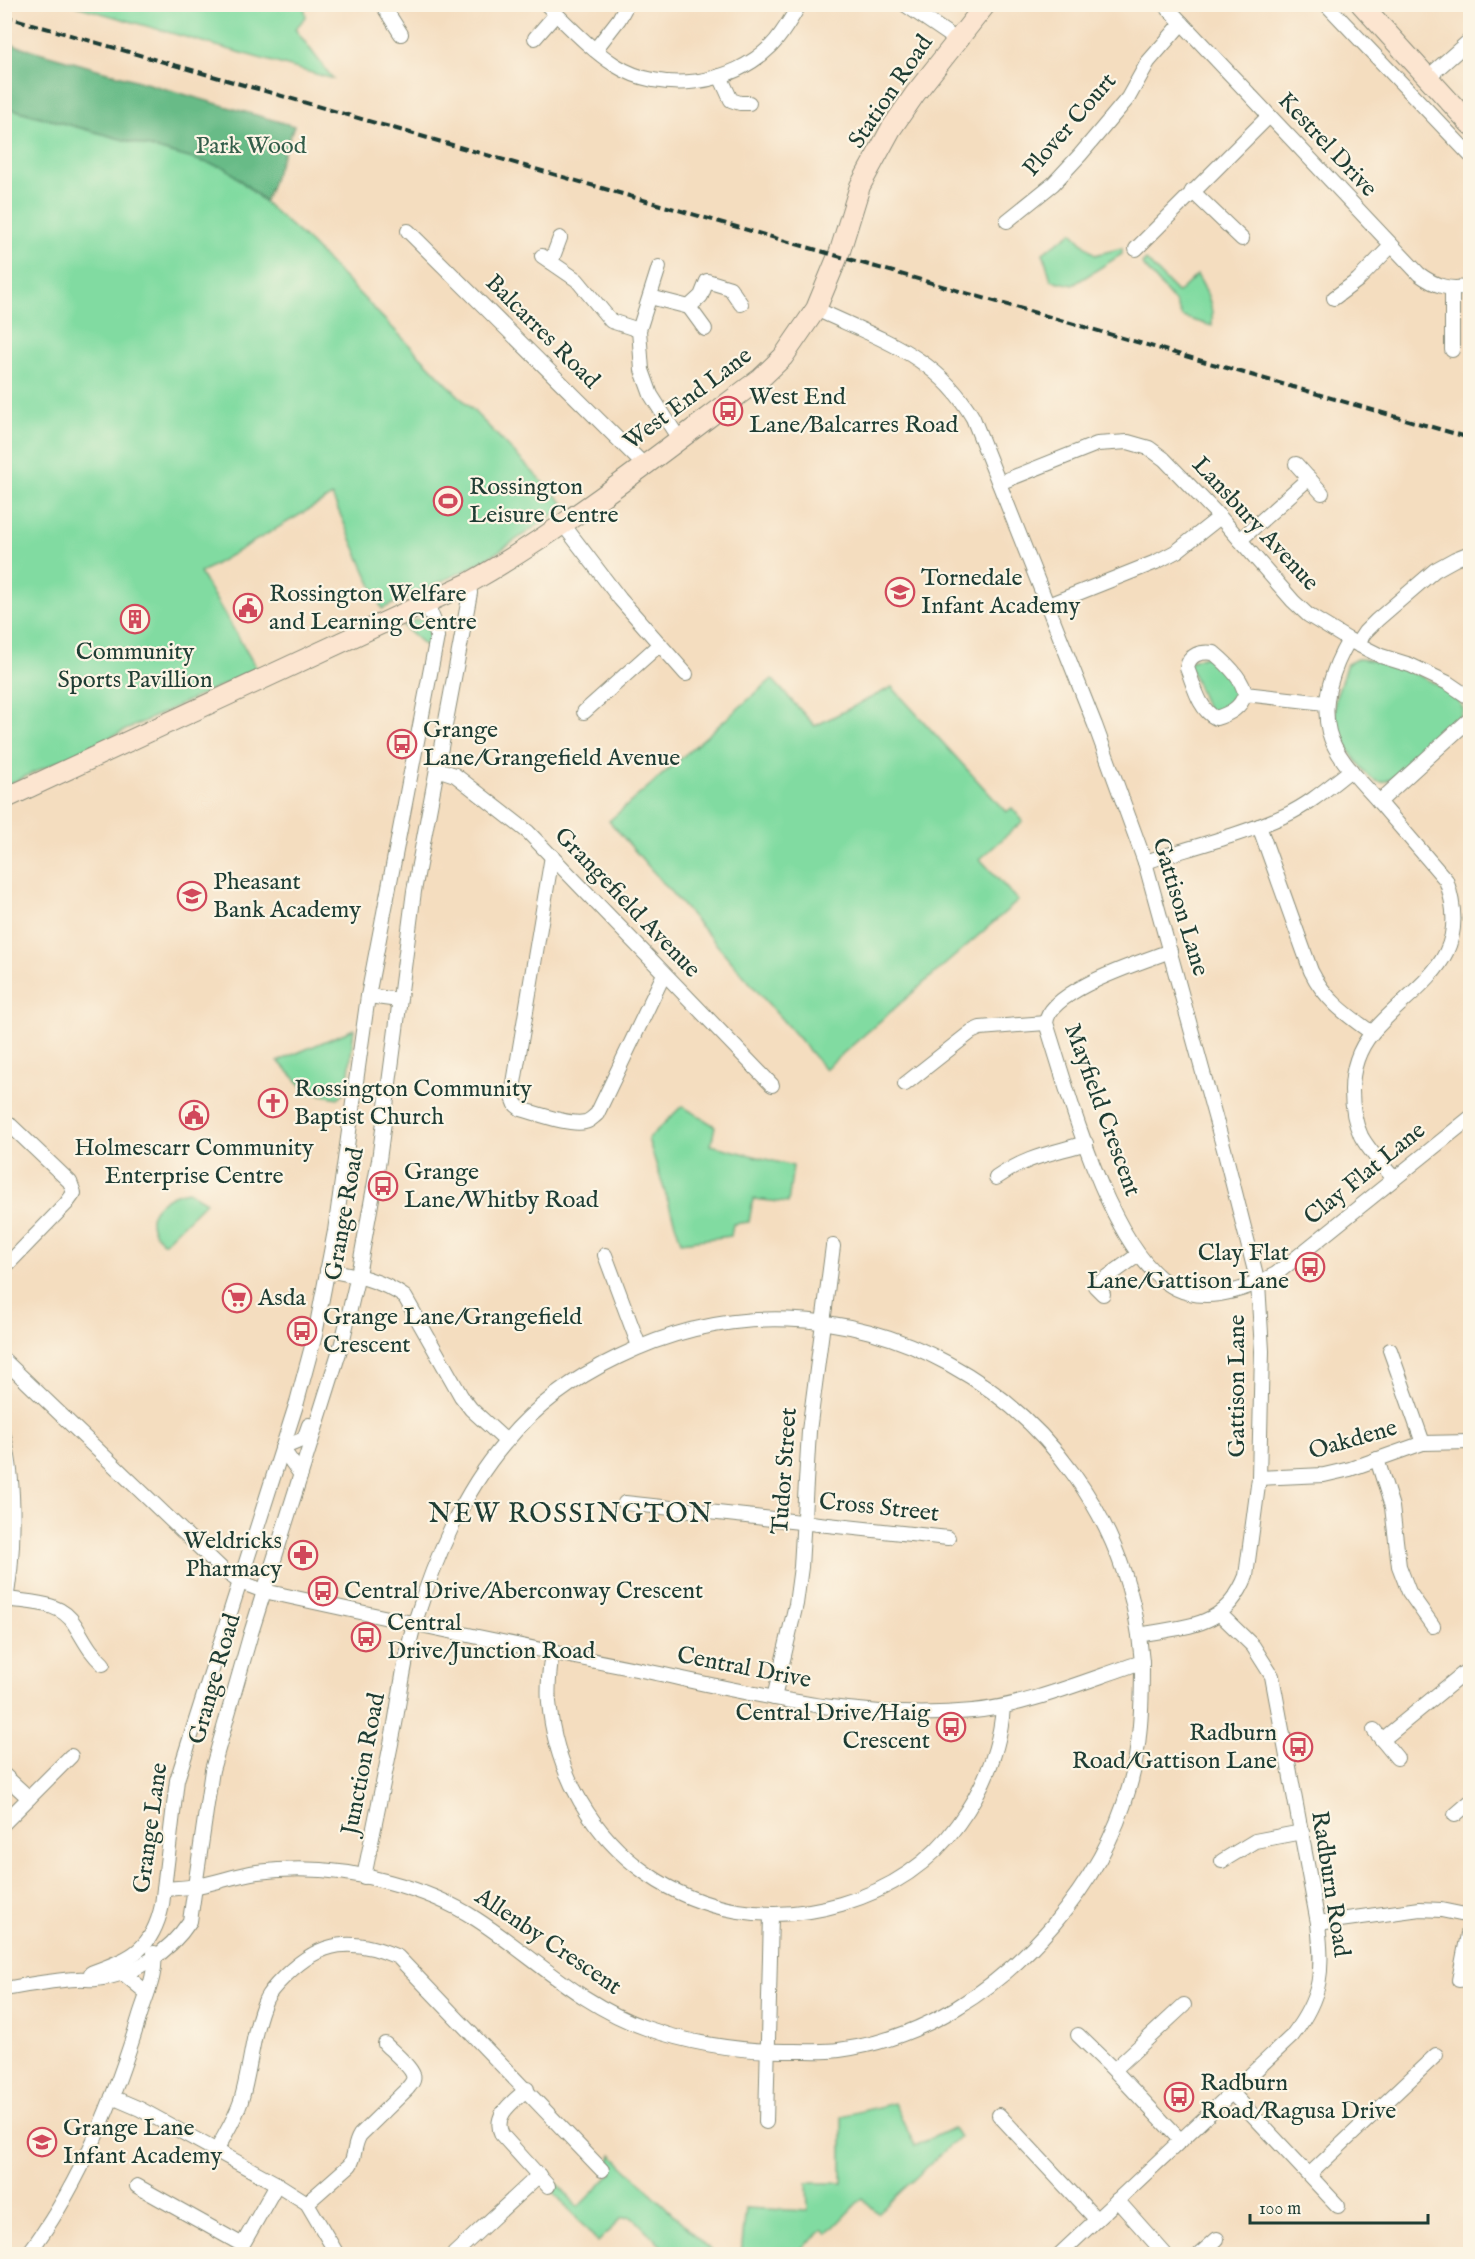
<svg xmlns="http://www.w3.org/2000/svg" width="1475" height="2259" font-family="'IM FELL English',serif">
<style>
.green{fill:#81dba1;stroke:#508c6a;stroke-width:1.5}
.forest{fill:#68bb87;stroke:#447c5e;stroke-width:1.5}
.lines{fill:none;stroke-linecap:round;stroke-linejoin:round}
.street-casing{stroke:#8a8d7a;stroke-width:16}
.secondary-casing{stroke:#8a8d7a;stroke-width:22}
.street{stroke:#fff;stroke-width:14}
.secondary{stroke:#fce5d0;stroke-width:20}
.rail{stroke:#1f3d34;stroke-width:4;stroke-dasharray:9 4.5;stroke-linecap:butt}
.labels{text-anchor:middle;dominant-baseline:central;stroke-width:4.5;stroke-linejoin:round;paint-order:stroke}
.street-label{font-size:24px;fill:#1f3d34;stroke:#fcf5e5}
.park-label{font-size:24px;fill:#335d4a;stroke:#fcf5e5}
.poi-label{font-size:24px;fill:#1f3d34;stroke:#fcf5e5;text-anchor:start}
.quarter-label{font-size:27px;letter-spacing:1.5px;fill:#1f3d34;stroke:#fcf5e5}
</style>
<rect width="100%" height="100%" fill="#fcf5e5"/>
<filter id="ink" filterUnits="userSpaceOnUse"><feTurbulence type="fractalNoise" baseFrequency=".0167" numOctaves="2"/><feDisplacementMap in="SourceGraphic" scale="12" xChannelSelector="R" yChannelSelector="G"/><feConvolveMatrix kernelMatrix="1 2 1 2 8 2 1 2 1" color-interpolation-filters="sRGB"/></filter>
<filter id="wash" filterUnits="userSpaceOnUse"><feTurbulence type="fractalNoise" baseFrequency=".008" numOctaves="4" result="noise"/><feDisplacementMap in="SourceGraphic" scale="24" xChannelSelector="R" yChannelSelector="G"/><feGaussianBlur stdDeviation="1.35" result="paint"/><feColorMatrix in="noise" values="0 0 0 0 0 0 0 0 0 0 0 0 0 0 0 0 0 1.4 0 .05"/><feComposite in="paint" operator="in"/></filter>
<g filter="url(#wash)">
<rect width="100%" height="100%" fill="#f4ddbf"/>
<g class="green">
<path d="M77,5H304L306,17L295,29L333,79L76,6Z"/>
<path d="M4,107L226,168L309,242L566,506L496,553L468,569L382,609L332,496L200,573L257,669L5,786Z"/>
<path d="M1072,232L1095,255L1122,248V254L1073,285L1051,280L1043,253Z"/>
<path d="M1146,260L1178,293L1197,275C1207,291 1214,306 1212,326L1182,317L1175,302L1142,264Z"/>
<path d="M422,619C432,629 431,635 428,648L403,626L415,620Z"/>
<path d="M1214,653L1244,700L1209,714L1188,662Z"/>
<path d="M1357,659C1383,659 1454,684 1463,709L1460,716L1448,727L1450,730L1405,770C1396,772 1390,783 1380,782C1371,781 1364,771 1359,764C1343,745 1330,722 1336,696C1339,687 1343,678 1345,669L1347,664Z"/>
<path d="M772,679L815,726L892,687L1006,812L1012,808L1023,821L980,859L1018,901L825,1069L609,821Z"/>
<path d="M354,1029L347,1090L338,1098L308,1092L278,1061Z"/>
<path d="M682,1106L715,1126L711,1145L793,1166L788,1203L753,1199L749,1222L733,1224L731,1236L681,1242L648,1139Z"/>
<path d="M188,1191L206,1202L164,1243C161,1240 156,1236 154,1232C142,1209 169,1194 188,1191Z"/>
<path d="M894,2103L915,2146L953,2128L959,2137L878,2213L862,2198L827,2234L823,2230L795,2254H741L746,2208L808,2211L807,2183H842V2116Z"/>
<path d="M612,2155L714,2254H669L636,2220L630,2217L622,2218L598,2242L548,2186L556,2182L578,2207L612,2173L608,2166Z"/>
</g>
<path class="forest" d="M4,42L294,126L265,201L226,168L5,107Z"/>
</g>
<g filter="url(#ink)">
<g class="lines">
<g class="street-casing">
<g id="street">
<path d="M382,4L401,34"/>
<path d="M546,4C568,25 589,48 615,65C662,95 732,85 771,46C783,34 791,18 800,4"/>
<path d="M904,4L957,40"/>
<path d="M1164,4L1419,274C1435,286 1450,291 1470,286"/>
<path d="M1326,4L1470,155"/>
<path d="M535,38L556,14"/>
<path d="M595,50L619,19L627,4"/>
<path d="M720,76L731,100L740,103H749"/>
<path d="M1427,78L1470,40"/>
<path d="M1192,191L1242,239"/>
<path d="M1007,221L1053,184L1080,155L1128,98L1148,62L1182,23"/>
<path d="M408,231L644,465"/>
<path d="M1136,249L1269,116"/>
<path d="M542,256L577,280L611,321L639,330"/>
<path d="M551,262L560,238"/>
<path d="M659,267L639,330L642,370L651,395L679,439"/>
<path d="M1452,289V350"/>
<path d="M650,297L689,307"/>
<path d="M1334,298L1358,280L1391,246"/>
<path d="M705,329L689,307L701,296L707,281L730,288L741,304"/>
<path d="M1296,464L1322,493"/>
<path d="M999,483L1097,444L1128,442L1149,448L1164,459L1220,517L1293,601L1308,615L1349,640L1381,656L1410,665L1448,683L1470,698"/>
<path d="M562,523L620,599L686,674"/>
<path d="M1240,540L1309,478"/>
<path d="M1048,605L1156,562L1177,551L1220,517"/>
<path d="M1349,640C1333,667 1321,701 1329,732C1336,759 1362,782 1380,803C1402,829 1424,854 1446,880C1475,963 1414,983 1372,1033C1358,1050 1352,1070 1352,1091C1352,1106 1355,1123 1361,1136C1369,1151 1384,1166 1394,1179"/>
<path d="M1357,644L1365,632L1377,620L1435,570L1455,559L1470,553"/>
<path d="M1245,694C1243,679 1226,663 1214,653C1201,651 1189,654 1187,668C1194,685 1199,710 1216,718C1229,714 1241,708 1245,694L1325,703"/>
<path d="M584,712L660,644"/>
<path d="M437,769L455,775L528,832L772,1085"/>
<path d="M1379,802L1470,719"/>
<path d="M1259,826L1311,971C1325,1000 1347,1015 1372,1033"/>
<path d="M552,856L512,1095L516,1105L521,1109C536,1113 570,1126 585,1122C590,1121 593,1117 597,1114L664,974"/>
<path d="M1145,862C1192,847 1242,835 1286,815C1310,804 1330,786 1351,770"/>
<path d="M1170,951C1142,962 1049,990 1046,1023C1068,1089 1114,1277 1189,1293C1217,1300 1252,1287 1276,1274L1470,1118"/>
<path d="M368,996L399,1000"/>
<path d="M905,1084L971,1032L980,1028L1046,1023"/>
<path d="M4,1119L70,1182L74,1193L66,1204L4,1268"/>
<path d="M996,1178C1028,1156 1050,1154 1086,1143"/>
<path d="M605,1255L639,1346"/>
<path d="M327,1270C356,1275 381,1280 405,1297L461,1396L471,1409L506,1441"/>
<path d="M1103,1294L1095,1286L1138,1255"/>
<path d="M1390,1350L1423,1443"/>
<path d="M4,1360L224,1571L240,1582L264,1591C391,1619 518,1646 646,1671C754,1694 861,1722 973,1711C1026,1706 1090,1679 1142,1662L1139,1635C1188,1625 1225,1629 1246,1576L1259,1478L1262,1351L1258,1283L1224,1149L1145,862L1095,725L973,418C937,355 879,339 816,309"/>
<path d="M4,1436C16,1486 15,1559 4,1609"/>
<path d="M1377,1459L1392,1507L1399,1566L1409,1592L1433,1626"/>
<path d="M301,1475L282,1448L304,1439L309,1425"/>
<path d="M1259,1478L1324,1475L1350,1469L1423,1443L1470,1442"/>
<path d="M625,1503L948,1538"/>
<path d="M7,1599C31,1603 61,1601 75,1625C85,1641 89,1651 103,1664"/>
<path d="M552,1652C550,1669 547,1685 549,1702C563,1849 699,1946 841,1904C889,1890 929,1865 958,1824C984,1788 1000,1751 1003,1707"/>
<path d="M774,1698L796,1604L801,1567L809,1431L833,1246"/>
<path d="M1374,1730L1397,1758"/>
<path d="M1382,1740L1470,1668"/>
<path d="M4,1775L29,1798"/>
<path d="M1455,1815L1470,1802"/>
<path d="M4,1823L71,1756"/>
<path d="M1222,1861L1255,1841L1302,1832"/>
<path d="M364,1877C374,1826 385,1775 395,1724C401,1690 405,1654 415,1622C435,1559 462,1493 505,1443C536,1405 574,1378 618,1357C841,1246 1102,1393 1139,1635"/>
<path d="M164,1889C174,1888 185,1888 196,1886C216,1883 236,1875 257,1872C301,1866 347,1870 389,1882C419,1890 450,1902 476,1919C532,1955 581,2006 646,2028C695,2045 744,2052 795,2051C810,2051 825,2052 839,2050C924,2039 998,1989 1053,1925C1087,1885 1115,1838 1129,1788C1141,1747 1142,1704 1142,1662"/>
<path d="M1318,1923L1420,1909L1441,1910L1470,1916"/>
<path d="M121,1967L123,1973L147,1993"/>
<path d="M91,1973C131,1958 152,1951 162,1905L177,1780L297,1402L315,1335L335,1231L368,996L437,637L436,626L427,604"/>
<path d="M1459,1980L1470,1924"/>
<path d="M4,1989C28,1985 53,1980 77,1979C83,1978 90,1980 96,1979C135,1975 169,1953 190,1921L212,1770L251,1633L342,1343L358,1275L379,1160L414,891L470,593L469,583"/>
<path d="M1078,2035L1114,2070"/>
<path d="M527,2089C513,2102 492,2115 502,2135L548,2186"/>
<path d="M1232,2093L1338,2206"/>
<path d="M112,2097L140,2109L277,2184L307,2203L337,2254"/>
<path d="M999,2115L1096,2219"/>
<path d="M766,2122L771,1915"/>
<path d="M1181,2141L1114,2070L1184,2005"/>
<path d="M217,2150C225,2134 235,2119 241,2101C251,2068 252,2031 266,1999C271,1989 279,1982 286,1975C322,1940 353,1937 398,1957L602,2170"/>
<path d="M1310,2174L1436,2055"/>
<path d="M137,2186L241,2244L244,2242L277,2184"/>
<path d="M1117,2200L1165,2254"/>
<path d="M307,2203L350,2165C356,2155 353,2146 360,2135L407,2089C410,2085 415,2081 413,2075C411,2067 391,2050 385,2044"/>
<path d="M28,2254C81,2184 115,2098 140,2015C146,1996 157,1973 154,1953"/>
<path d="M454,2254L539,2175"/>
<path d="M1060,2254L1292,2036C1323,1995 1323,1971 1318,1923L1272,1676L1253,1646L1220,1614"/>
<path d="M1200,2254L1217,2239"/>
</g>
</g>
<g class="secondary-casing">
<g id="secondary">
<path d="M1361,4L1470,124"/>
<path d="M4,799L469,583C570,526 667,448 761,378L783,357L816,309L840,251L860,186L891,129L915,94L986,4"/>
</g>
</g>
<use href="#street" class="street"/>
<use href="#secondary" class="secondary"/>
<path class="rail" d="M4,16L1470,438"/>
</g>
</g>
<defs>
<g id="bus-ring" transform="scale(1.5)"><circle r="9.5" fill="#fcf5e5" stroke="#d1495b" stroke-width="1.5"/><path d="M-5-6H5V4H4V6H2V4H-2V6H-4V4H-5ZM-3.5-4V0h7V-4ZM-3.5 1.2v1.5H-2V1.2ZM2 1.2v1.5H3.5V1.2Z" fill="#d1495b"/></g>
<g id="stadium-ring" transform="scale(1.5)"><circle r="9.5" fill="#fcf5e5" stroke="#d1495b" stroke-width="1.5"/><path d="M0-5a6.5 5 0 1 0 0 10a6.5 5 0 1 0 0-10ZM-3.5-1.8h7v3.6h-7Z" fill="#d1495b"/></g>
<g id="school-ring" transform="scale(1.5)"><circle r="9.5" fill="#fcf5e5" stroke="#d1495b" stroke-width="1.5"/><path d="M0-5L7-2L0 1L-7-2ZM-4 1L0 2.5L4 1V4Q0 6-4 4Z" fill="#d1495b"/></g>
<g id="civic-ring" transform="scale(1.5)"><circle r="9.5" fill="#fcf5e5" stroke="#d1495b" stroke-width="1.5"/><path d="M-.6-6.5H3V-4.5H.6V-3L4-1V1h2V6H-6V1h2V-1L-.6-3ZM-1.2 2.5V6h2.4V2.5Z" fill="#d1495b"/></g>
<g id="building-ring" transform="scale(1.5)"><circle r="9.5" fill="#fcf5e5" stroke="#d1495b" stroke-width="1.5"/><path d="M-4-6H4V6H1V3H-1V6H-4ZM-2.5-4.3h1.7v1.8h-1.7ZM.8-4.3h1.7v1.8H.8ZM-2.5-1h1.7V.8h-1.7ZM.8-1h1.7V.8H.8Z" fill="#d1495b"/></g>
<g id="church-ring" transform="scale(1.5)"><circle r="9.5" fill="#fcf5e5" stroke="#d1495b" stroke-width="1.5"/><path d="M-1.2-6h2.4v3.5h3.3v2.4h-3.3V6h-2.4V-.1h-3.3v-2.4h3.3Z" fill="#d1495b"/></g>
<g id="supermarket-ring" transform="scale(1.5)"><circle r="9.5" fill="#fcf5e5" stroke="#d1495b" stroke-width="1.5"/><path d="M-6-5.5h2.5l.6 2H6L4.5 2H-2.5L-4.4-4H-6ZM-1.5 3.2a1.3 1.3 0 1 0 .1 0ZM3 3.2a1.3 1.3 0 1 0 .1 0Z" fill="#d1495b"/></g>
<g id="pharmacy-ring" transform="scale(1.5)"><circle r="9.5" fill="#fcf5e5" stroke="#d1495b" stroke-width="1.5"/><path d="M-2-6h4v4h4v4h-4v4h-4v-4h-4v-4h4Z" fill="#d1495b"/></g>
</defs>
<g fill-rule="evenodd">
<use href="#bus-ring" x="728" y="411"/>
<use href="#stadium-ring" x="448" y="501"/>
<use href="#school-ring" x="900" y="592"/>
<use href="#civic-ring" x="248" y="608"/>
<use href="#building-ring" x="135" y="619"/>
<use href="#bus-ring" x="402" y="744"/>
<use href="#school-ring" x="192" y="896"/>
<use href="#church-ring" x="273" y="1103"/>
<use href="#civic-ring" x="194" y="1115"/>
<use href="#bus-ring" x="383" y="1186"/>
<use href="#bus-ring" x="1310" y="1267"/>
<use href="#supermarket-ring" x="237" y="1298"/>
<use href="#bus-ring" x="302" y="1331"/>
<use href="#pharmacy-ring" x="303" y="1555"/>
<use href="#bus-ring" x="323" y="1591"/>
<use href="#bus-ring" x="366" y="1637"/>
<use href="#bus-ring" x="951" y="1727"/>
<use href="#bus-ring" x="1298" y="1747"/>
<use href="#bus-ring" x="1179" y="2097"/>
<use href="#school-ring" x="42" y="2142"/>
</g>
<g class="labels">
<g class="street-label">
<text transform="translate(891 92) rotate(-56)">Station Road</text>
<text transform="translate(1070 125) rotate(-49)">Plover Court</text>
<text transform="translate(1327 145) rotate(47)">Kestrel Drive</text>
<text transform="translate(542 332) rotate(45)">Balcarres Road</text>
<text transform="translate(688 399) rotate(-37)">West End Lane</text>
<text transform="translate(1255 524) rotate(47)">Lansbury Avenue</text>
<text transform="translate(627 903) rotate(46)">Grangefield Avenue</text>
<text transform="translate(1180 907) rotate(73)">Gattison Lane</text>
<text transform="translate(1102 1110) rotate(70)">Mayfield Crescent</text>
<text transform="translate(1365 1174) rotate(-39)">Clay Flat Lane</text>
<text transform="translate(345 1214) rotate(-80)">Grange Road</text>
<text transform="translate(1237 1386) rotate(-90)">Gattison Lane</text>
<text transform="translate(1353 1440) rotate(-16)">Oakdene</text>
<text transform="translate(785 1471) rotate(-86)">Tudor Street</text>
<text transform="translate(879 1508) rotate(6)">Cross Street</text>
<text transform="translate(744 1668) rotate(11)">Central Drive</text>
<text transform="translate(215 1679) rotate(-74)">Grange Road</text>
<text transform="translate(364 1764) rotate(-79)">Junction Road</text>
<text transform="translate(151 1828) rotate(-82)">Grange Lane</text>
<text transform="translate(1330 1884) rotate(81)">Radburn Road</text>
<text transform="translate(548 1942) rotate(34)">Allenby Crescent</text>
</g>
<g class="park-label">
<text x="251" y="146">Park Wood</text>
</g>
<g class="poi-label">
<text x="749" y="397">West End<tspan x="749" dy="28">Lane/Balcarres Road</tspan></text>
<text x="469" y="487">Rossington<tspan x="469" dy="28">Leisure Centre</tspan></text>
<text x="921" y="578">Tornedale<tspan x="921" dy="28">Infant Academy</tspan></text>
<text x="269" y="594">Rossington Welfare<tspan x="269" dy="28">and Learning Centre</tspan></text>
<text x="135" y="652" text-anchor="middle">Community<tspan x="135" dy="28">Sports Pavillion</tspan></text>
<text x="423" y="730">Grange<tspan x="423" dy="28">Lane/Grangefield Avenue</tspan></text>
<text x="213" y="882">Pheasant<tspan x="213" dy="28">Bank Academy</tspan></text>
<text x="294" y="1089">Rossington Community<tspan x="294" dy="28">Baptist Church</tspan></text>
<text x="194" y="1148" text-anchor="middle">Holmescarr Community<tspan x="194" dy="28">Enterprise Centre</tspan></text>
<text x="404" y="1172">Grange<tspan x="404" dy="28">Lane/Whitby Road</tspan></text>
<text x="1289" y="1253" text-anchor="end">Clay Flat<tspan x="1289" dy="28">Lane/Gattison Lane</tspan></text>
<text x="258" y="1298">Asda</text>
<text x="323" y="1317">Grange Lane/Grangefield<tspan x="323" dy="28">Crescent</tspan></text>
<text x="282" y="1541" text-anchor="end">Weldricks<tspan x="282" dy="28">Pharmacy</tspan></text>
<text x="344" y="1591">Central Drive/Aberconway Crescent</text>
<text x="387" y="1623">Central<tspan x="387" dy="28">Drive/Junction Road</tspan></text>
<text x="930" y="1713" text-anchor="end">Central Drive/Haig<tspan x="930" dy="28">Crescent</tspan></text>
<text x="1277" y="1733" text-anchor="end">Radburn<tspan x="1277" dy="28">Road/Gattison Lane</tspan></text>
<text x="1200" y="2083">Radburn<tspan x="1200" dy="28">Road/Ragusa Drive</tspan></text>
<text x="63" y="2128">Grange Lane<tspan x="63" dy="28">Infant Academy</tspan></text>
</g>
<g class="quarter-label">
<text x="571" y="1515">NEW ROSSINGTON</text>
</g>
</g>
<rect width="1475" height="2259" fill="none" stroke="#fcf5e5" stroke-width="24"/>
<path d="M1250 2214v9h178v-9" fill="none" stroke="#1f3d34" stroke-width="3"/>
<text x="1259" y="2214" font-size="18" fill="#1f3d34" stroke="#fcf5e5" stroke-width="4.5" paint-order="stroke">100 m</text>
</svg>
